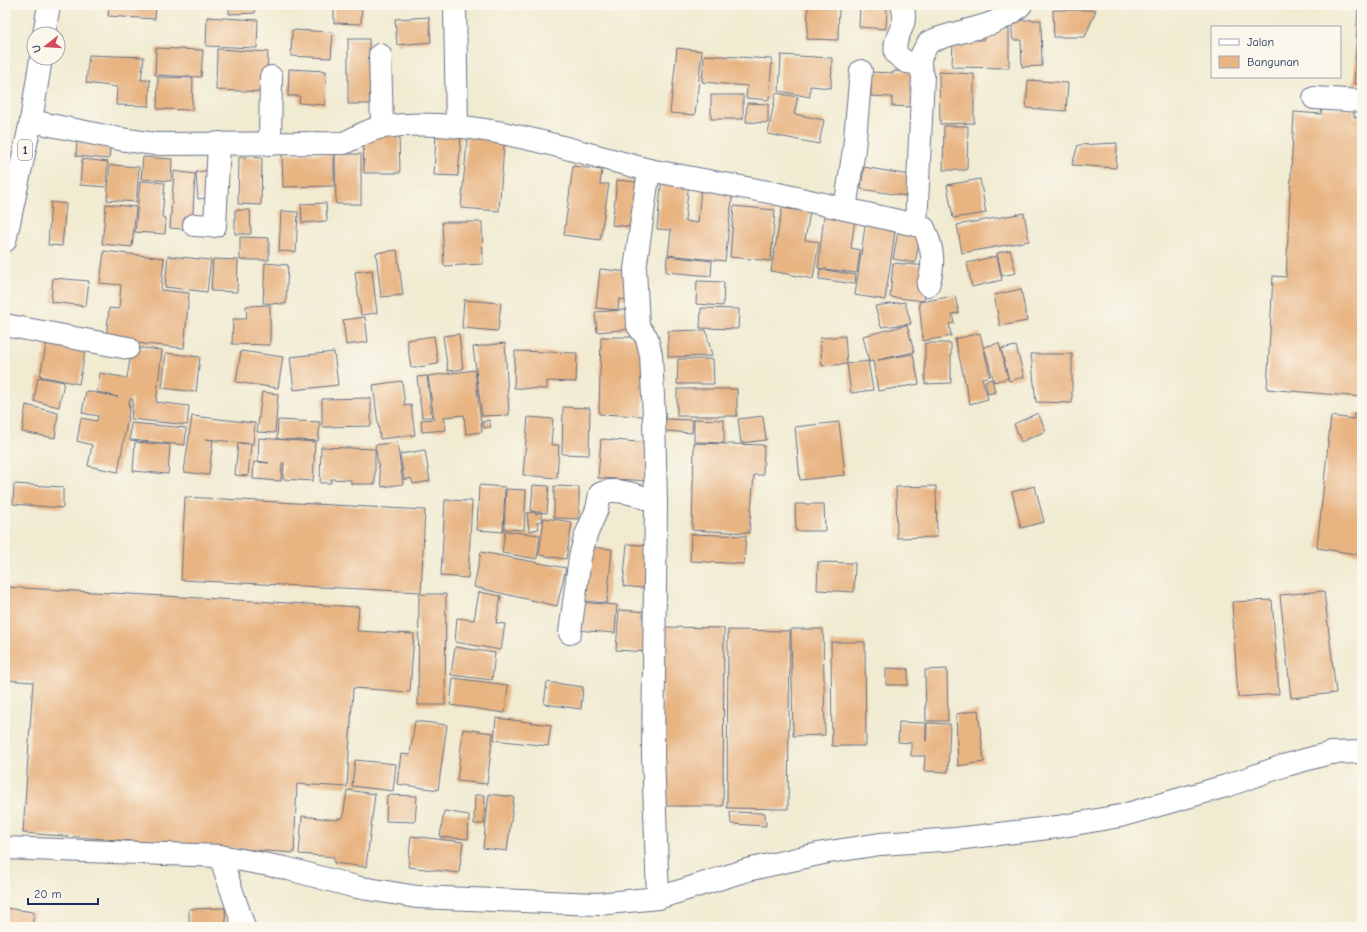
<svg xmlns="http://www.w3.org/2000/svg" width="1367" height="932" font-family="'Comic Neue',sans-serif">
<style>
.building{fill:#e8b482}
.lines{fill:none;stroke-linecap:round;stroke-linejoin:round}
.minor-casing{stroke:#667187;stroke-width:24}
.highway-casing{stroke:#667187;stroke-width:24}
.minor{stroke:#fff;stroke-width:22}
.highway{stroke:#fff;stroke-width:22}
.labels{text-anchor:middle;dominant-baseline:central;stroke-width:4;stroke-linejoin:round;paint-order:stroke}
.shield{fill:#fbf7ec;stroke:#5e6b89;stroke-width:1}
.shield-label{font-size:12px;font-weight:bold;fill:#1b2f5e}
</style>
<rect width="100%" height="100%" fill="#fbf7ec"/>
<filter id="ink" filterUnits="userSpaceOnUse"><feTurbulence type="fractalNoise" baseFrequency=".025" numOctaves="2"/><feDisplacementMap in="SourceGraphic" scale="8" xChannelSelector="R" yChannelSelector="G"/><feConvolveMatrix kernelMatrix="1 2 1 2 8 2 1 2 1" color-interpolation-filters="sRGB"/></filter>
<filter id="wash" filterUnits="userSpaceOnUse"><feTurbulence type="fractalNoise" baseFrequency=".012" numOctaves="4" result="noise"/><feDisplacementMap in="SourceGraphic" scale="16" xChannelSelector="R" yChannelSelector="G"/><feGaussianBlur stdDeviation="0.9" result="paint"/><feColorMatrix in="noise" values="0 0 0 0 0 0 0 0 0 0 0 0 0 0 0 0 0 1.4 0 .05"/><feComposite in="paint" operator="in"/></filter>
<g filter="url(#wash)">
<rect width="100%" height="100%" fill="#f1ebd2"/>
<g id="blocks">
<g class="building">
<path d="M109,5H156L155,19L108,16Z"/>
<path d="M229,5H254L255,13L229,14Z"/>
<path d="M334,5H362L361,24L334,23Z"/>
<path d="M860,5H887L886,29L859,27Z"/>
<path d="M1358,5H1362V84H1354Z"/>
<path d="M808,6L839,7L838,40L807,39Z"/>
<path d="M1053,10H1096L1085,37H1054Z"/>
<path d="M207,17L258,20L257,48L206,46Z"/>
<path d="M429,17L431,42L397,45L395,19Z"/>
<path d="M1011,20H1041L1042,66L1022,67L1021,40H1013Z"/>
<path d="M1009,29V68L952,67L953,40H984V30Z"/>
<path d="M292,30L333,32L331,58L291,56Z"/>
<path d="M348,39H369L370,104H348Z"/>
<path d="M156,48L203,50L201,77L155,75Z"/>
<path d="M677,48L702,51L695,115L670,113Z"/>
<path d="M217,49L268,52L266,92L216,90Z"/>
<path d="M89,55L144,57L141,80H150L149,106L116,105L117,87L86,83Z"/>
<path d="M704,55L772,59L769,100L746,98L747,86L702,82Z"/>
<path d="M781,55L832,58L831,88L810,86V97L779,91Z"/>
<path d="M289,69L326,71L325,105L299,103L300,96H288Z"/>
<path d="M894,71L914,72L912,107L892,106V97L871,96V72L894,73Z"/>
<path d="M939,72L974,74V123L940,124Z"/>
<path d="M158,77L193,78L192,110L157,109Z"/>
<path d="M1028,80L1068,83L1066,111L1026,108Z"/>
<path d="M776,93L798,97L794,114L824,120L819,144L768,134Z"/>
<rect x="711" y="95" width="32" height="24"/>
<path d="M747,103L768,104V123L746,122Z"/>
<path d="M1322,108L1354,110V117L1362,118V397L1267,389L1273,276L1286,277L1294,112L1321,114Z"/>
<path d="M944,126H968L967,170H943Z"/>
<path d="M468,131L505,134L499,211L461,208Z"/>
<path d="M436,134L461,135L458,176L434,175Z"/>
<path d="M399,135L400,173H364L363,136Z"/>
<path d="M77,137L110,148L109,159L76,156Z"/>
<path d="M1117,143L1116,168L1072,165L1078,145Z"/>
<path d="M282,154H334V186L283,187Z"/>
<path d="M335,154H361V204H336Z"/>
<path d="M143,157L172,159L171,181L141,179Z"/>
<path d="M239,157L262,158L261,205L238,204Z"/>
<path d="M82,159L108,162L106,187L80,185Z"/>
<path d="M110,165L139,167L136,202L107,200Z"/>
<path d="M573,166L602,170L600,184H609L600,240L564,235Z"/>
<path d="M864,167L909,175L906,196L861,189Z"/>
<path d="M212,170L215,197L198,199L196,172Z"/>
<path d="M174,171L195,174L192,230L170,228Z"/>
<path d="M662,177L689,180L685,221L698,223L701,187L733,190L725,261L668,255L671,230L657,229Z"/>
<path d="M980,179L986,213L953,218L947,185Z"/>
<path d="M617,180L637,182L633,227L612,225Z"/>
<path d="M140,181L165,183L162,217L166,218L165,234L135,232Z"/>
<path d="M51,202L66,204L62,246L48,245Z"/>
<path d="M326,203L327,221L302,223L301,204Z"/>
<path d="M106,204L136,207L132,247L102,244Z"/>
<path d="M734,206L775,210L771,261L730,257Z"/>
<path d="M782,208L810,212L805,240L819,242L813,279L771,271Z"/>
<path d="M235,210H250L251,234H235Z"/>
<path d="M281,211L298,212L296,252L279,251Z"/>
<path d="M1024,213L1029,241L962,253L957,225Z"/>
<path d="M824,215L855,219L851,248L860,250L857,273L818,268Z"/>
<path d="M866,220L896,225L885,300L855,295Z"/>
<path d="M442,222H482L483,264L444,266Z"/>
<path d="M899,226L921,231L915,263L893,259Z"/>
<path d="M240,237L269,238V260H240Z"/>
<path d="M397,250L403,295L381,297L376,253Z"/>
<path d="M1010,250L1016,273L1002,276L997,253Z"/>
<path d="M104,251L164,258L161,290L189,293L184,348L106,340L109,308L119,309L121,285L100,283Z"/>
<path d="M168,256L211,260L207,292L165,287Z"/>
<path d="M667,256L712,261L711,276L666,272Z"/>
<path d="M997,256L1002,280L972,287L967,263Z"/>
<path d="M213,259L238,260L237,292L211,291Z"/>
<path d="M265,263L288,265L286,304L263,303Z"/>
<path d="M893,263L928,266L924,301L890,297Z"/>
<path d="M600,269L630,272L626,300L619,299L618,310L596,308Z"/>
<path d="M820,269L856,275L855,284L819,279Z"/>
<path d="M372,270L377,313L361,315L355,272Z"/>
<path d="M53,278L89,281L86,306L51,302Z"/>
<path d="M697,281L724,282L723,306L696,304Z"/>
<path d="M1021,289L1027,321L1000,326L994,295Z"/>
<path d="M955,296L959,313L952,314L954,323L949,324L951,336L923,341L919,302Z"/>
<path d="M464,300L501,303L498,331L462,328Z"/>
<path d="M905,302L911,324L881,327L875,306Z"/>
<path d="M270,305V345L232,344L233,319H247L246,306Z"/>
<path d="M701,308L739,309L738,329L700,328Z"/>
<path d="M634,309L635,329L597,332L595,312Z"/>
<path d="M365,317L368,342L346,345L343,320Z"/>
<path d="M907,325L914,352L878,360L913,354L919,384L878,391L873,361L869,362L863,336Z"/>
<path d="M706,330L712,356L668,357V331Z"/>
<path d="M980,333L990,376L982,378L988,399L970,404L955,339Z"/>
<path d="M459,334L463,369L448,371L443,336Z"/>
<path d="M434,336L438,364L411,368L407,340Z"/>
<path d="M845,336L847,364L822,366L820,338Z"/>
<path d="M601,337H644L643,416L599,414Z"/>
<path d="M47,341L86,348L79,384L40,376Z"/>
<path d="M505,343L509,415L482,416L473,347Z"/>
<path d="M925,343H951V383L925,384Z"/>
<path d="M999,343L1008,378L994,382L984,347Z"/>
<path d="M1016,346L1024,377L1009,381L1001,349Z"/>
<path d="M132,347L162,350L156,402L189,406L187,425L131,419L133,399H130L128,405L130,406L118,472L88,466L92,445L77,441L81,418L97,421L98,416L82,413L86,391L118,397L97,392L100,373L127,378Z"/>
<path d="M241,351L283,357L278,388L236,382Z"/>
<path d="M515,351L577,353L576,382L547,381V389L514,388Z"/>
<path d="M334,352L338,385L294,390L290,357Z"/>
<path d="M166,353L200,357L196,392L162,388Z"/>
<path d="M1031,354H1072V403L1036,402Z"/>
<path d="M678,359H713L714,384H677Z"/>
<path d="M868,361L873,390L851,393L847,364Z"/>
<path d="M475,370L482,432L466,434L464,415L444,417L446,430L422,432L421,420L434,419L428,376Z"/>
<path d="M427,376L432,417H422L417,377Z"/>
<path d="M38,377L64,382L59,407L34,401Z"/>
<path d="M992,379L995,392L988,394L985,381Z"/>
<path d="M402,381L405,406L411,405L415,435L380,439L373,385Z"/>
<rect x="677" y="389" width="60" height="27"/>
<path d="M262,392L278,394L275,433L257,432Z"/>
<path d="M371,398V426L322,427V399Z"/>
<path d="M26,405L58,413L55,438L22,432Z"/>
<path d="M563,407L590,408L589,455L562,454Z"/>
<path d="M1038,413L1046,431L1021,442L1014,424Z"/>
<path d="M1354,413H1362V555L1317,548L1331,416L1354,419Z"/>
<path d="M192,416L255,423L253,444L205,439L213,440L209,475L184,472Z"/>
<path d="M763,416L766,440L741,443L738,419Z"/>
<path d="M528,417L553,419L551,445H559L557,478L523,475Z"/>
<path d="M666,419L693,420L692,433L665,431Z"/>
<path d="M694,419L724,420V443L694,442Z"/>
<path d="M278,420L320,422L318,441L277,439Z"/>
<path d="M489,420L491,427L484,428L482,422Z"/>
<path d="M839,422L845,475L800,480L795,427Z"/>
<path d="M131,423L186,428L185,445L130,440Z"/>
<path d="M259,438L315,442L313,481L283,479L284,463H282L281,481L253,479L254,462L269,463L258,461Z"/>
<path d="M601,439L650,443L649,481L598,478Z"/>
<path d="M135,442L170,445L168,474L133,471Z"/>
<path d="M397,442L403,484L382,487L375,445Z"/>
<path d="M238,443L251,444L248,476L235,475Z"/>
<path d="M694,443L764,445L763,475H754L749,533L692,530Z"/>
<path d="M321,447L375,449V484H351V480L331,479V483H320Z"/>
<path d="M425,450L430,481L413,484L411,478L404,480L400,454Z"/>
<path d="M14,484L63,487V508L13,504Z"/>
<path d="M479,485L505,487L503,532L477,530Z"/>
<path d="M533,485L549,486L547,513L531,511Z"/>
<path d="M554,486L579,487V519L554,518Z"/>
<path d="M936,486L937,537L897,538L896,487Z"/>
<path d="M1035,486L1044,522L1021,528L1012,492Z"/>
<path d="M506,489L526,490L524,530L504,529Z"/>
<path d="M185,497L425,510L421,592L181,580Z"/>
<path d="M445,500L472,501L468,578L441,576Z"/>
<path d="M795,504H824L825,531H796Z"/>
<path d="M535,512V514L541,512L543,521L537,522L539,529L529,531L527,513Z"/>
<path d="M544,518L572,522L566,559L539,555Z"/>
<path d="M505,531L540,535L537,559L502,553Z"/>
<path d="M691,534L746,536L744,564L690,561Z"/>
<path d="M627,544L655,546L651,589L623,586Z"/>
<path d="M588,547L612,549L607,603L584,601Z"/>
<path d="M481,552L566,568L557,606L474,587Z"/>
<path d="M818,562L855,563L854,592L817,590Z"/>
<path d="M5,587L359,607L357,631L414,634L410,692L353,688L347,787L297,784L294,853L23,833L33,682L5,680Z"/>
<path d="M1324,591L1336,693L1291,698L1280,595Z"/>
<path d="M479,592L501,596L496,623L505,624L501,650L455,642L457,618L474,620Z"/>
<path d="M419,594H446L445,705H418Z"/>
<path d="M1272,600L1279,694L1238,697L1232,602Z"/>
<path d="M576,602L617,605L615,633L575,630Z"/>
<path d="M619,610L649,612L646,652L616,650Z"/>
<path d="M663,627L724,628L723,806H662Z"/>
<path d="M791,629H823L825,735L793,736Z"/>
<path d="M728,630L790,631L788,809L727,808Z"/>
<path d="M831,642H865L866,746H832Z"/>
<path d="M455,647L495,653L492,680L451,675Z"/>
<path d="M886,668L908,669V685H886Z"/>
<path d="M947,669L948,721H926L925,670Z"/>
<path d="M453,678L508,685L505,713L450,705Z"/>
<path d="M547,682L583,687L581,709L544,704Z"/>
<path d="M978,710L984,762L958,766L956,714Z"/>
<path d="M496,718L551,725L548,746L494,740Z"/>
<path d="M415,721L447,725L438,790L397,784L401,754L410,755Z"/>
<path d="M899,722L926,723V741L927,723L950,724L948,772L924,771L925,756H911V743L898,742Z"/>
<path d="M463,729L493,733L487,784L457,781Z"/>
<path d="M355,760L396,764L393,791L352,786Z"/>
<path d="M347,790L375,794L366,867L334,863V857L299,854L302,816L338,820V818H343Z"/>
<path d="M489,794L514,797L507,851L483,848Z"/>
<path d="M387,795L417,796L415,822L386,821Z"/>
<path d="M475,795H485L484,824H474Z"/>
<path d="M444,811L469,815L468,839L440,837Z"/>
<path d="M730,812L765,813L766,826L731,824Z"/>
<path d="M411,836L463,842L459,873L408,867Z"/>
<path d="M5,908L34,912L32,927H5Z"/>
<path d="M225,908L226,927H189V909Z"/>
</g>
</g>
</g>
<g filter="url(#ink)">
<use href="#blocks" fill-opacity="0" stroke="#667187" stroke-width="1"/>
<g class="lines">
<g class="minor-casing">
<g id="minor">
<path d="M455,5L457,127"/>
<path d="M902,5C910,28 892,33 896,54L906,62L919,64"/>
<path d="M380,55L382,127"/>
<path d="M1314,98L1362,101"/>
<path d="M31,121L120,139L155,144L344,143C357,137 369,129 383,127C471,115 565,149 649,170L635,269L638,326L647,338L651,355L654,417L656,503L653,754L658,898"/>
<path d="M270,144L271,77"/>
<path d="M649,170L774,193L916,225L923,76C917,60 920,56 929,42C958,29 998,29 1021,5"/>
<path d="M845,209L854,149L861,71"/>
<path d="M194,225L215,226L219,143"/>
<path d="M916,225L924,228C933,248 935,264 928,285"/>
<path d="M5,325L128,348"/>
<path d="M570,633L580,557L586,535L597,509L600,494C614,486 643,496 656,503"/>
<path d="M5,848L220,856L285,868L356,887L417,897L598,904L658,898L747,870L823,853L880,844L956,839L1057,827L1120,816L1226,786L1283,766L1330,753L1362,752"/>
<path d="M220,856L244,927"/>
</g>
</g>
<g class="highway-casing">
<g id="highway">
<path d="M44,34L49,5"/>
<path d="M5,241L31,121L41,58"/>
</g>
</g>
<use href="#minor" class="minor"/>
<use href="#highway" class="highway"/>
</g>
</g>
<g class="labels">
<rect class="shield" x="18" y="140" width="14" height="20" rx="3"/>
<g class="shield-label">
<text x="25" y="150">1</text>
</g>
</g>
<rect width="1367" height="932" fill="none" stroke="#fbf7ec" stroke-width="20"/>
<rect x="1211" y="26" width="130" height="52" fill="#fbf7ec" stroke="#a1a7b3"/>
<rect x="1219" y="39" width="20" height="6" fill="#ffffff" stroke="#a1a7b3"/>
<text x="1247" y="46" font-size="12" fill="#1b2f5e">Jalan</text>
<rect x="1219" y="56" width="20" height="12" fill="#e8b482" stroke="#a1a7b3"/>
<text x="1247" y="66" font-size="12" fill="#1b2f5e">Bangunan</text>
<g transform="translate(46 46) rotate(253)"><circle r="19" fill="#fbf7ec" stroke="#a1a7b3"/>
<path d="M0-3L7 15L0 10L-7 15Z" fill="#d1495b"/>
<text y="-6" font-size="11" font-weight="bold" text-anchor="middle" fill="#1b2f5e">U</text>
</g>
<path d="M28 898v6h70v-6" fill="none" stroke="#1b2f5e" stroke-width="2"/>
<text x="34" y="898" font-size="12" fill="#1b2f5e" stroke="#fbf7ec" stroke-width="3" paint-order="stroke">20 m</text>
</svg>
